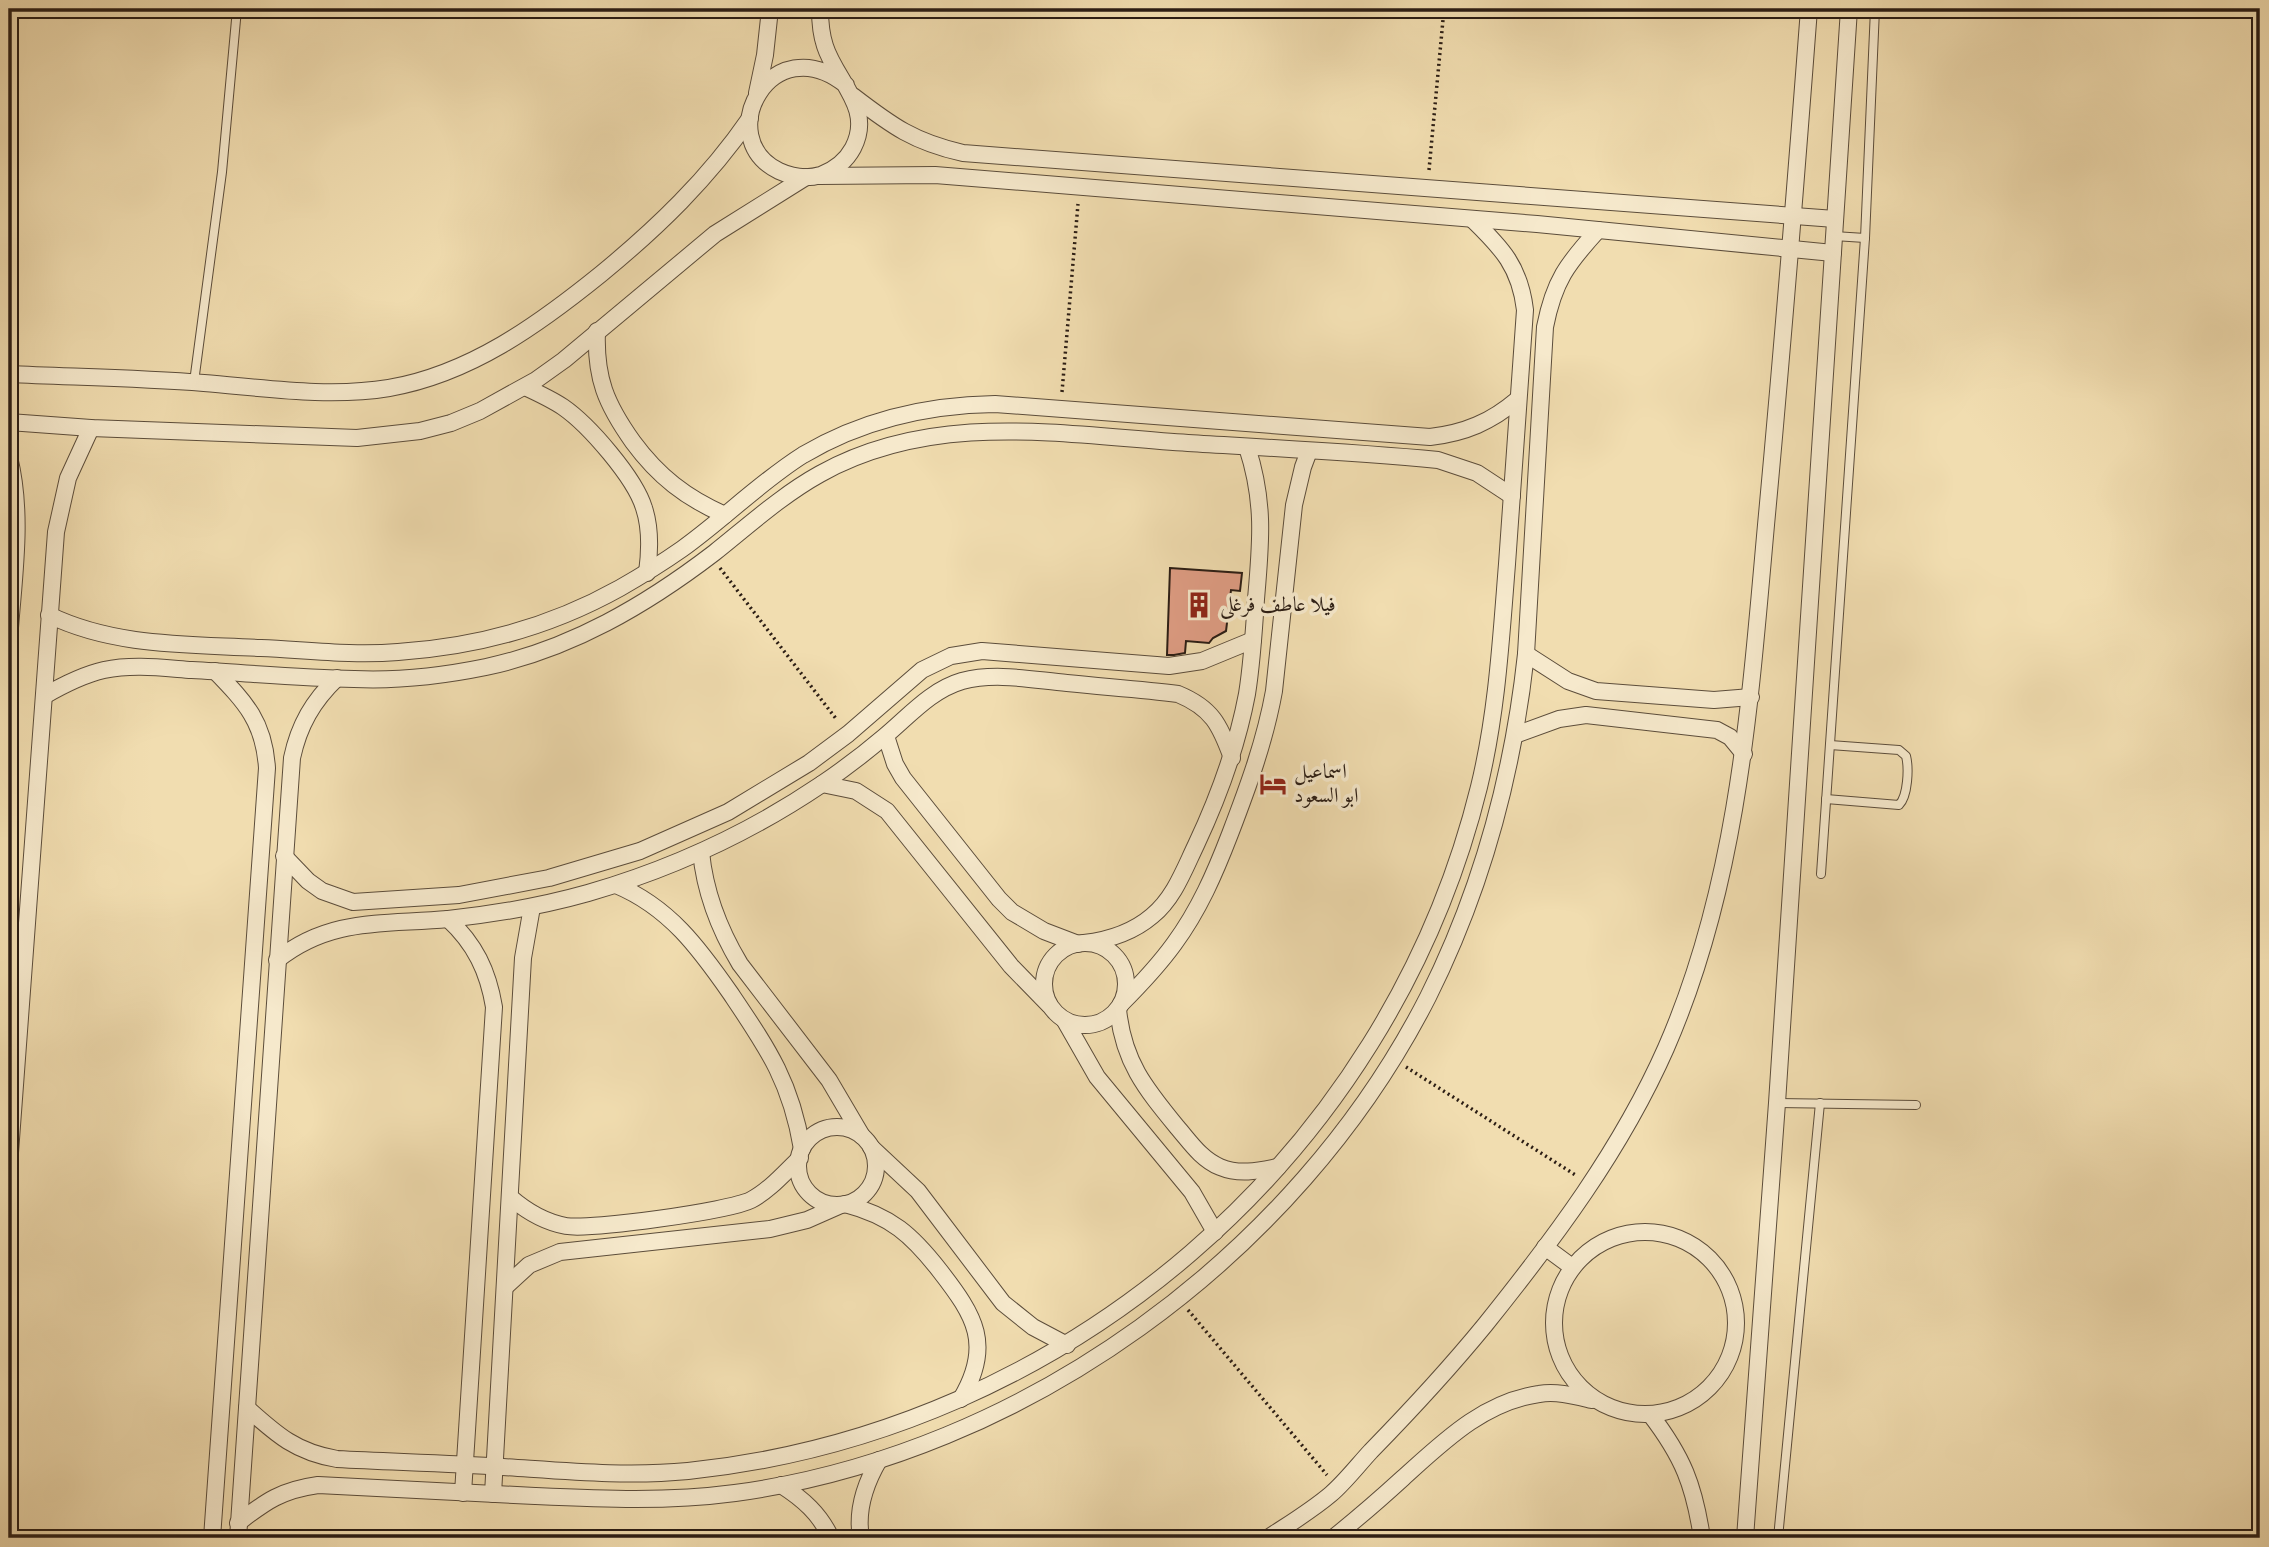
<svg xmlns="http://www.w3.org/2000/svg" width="2269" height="1547" font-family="Vollkorn,Amiri,serif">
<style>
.building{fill:#df9d84;stroke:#2b1d14;stroke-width:2}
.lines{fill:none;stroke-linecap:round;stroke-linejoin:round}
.lane-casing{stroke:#5c4d3b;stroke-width:10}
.street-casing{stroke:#5c4d3b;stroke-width:18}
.path{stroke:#2b1d14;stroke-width:3.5;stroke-dasharray:2 3.5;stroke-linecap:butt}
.lane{stroke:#f6e9cc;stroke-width:8}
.street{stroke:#f6e9cc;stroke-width:16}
.labels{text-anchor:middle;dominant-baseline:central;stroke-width:7;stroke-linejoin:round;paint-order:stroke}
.poi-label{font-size:21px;fill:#2b1d14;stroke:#f6e9cc;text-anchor:start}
</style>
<rect width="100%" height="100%" fill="#f1ddb0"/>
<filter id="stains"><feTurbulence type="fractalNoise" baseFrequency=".00286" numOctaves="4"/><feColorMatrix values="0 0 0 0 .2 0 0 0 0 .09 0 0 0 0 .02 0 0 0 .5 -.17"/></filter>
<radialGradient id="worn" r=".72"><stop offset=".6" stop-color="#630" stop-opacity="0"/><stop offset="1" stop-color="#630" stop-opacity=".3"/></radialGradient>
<path class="building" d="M1170,568L1242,573L1240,591L1231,590L1226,631L1213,638L1209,643L1186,641L1185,653L1174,655H1167Z"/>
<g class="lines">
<g class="lane-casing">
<g id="lane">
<path d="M1834,236L1865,238"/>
<path d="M194,382L222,172L237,9"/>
<path d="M1826,799L1899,805C1908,796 1909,768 1906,756L1899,750L1830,745"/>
<path d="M1821,874L1865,238L1875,9"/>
<path d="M1777,1103L1916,1105"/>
<path d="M1778,1538L1820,1103"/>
</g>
</g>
<g class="street-casing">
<g id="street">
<path d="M820,9C820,21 821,34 825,46C836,81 874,108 853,148C846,161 834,170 821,175C807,179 792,177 779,171C711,138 771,25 846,85"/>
<path d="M757,93L765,55L770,9"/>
<path d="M853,96C892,126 914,142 963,153L1835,219"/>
<path d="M819,176L935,175L1537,224L1833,253"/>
<path d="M597,331C595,378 606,404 633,442C658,476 686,498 725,515"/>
<path d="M9,374C74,377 139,378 204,383C265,388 329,398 389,388C470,374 538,325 601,274C657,228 708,179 750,118"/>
<path d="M525,387C538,393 551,399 563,407C589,425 635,478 644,508C651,529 650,551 647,573"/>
<path d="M9,422L91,428L357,438L420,431L451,423L480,411L536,380L564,360L715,234L806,177"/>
<path d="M9,457C24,517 13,580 9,641"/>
<path d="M49,615C115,647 189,644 261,648C306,650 353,656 398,652C475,647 552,626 620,588C641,576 662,563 682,549C724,519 760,482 803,455C862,420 927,405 995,404L1430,437C1465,433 1491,422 1518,399"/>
<path d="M1526,654L1568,681L1596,691L1714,700L1751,697"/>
<path d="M44,696C63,685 82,675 104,670C133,664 163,668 192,670C246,673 300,678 354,679C398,681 442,676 486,667C571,649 646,605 714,553C748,526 782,495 820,474C935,410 1063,435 1188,443C1271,448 1355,452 1438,460L1477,473L1512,496"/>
<path d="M1515,735L1559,719L1586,715L1717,730L1730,737L1744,754"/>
<path d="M886,736L895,764L903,778L999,899L1012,912L1044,931L1078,944"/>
<path d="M822,784L856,791L887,811L1011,966L1049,1005"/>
<path d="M701,852C705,893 719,929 740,964L829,1080L862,1136"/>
<path d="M284,856L308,881L322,891L353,902L459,895L549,878L640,851L728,812L809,763L848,734L922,670L951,656L982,651L1169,666L1202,661L1253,640"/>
<path d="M616,885C669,907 699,948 731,994C768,1049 791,1082 802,1149"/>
<path d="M448,919C475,944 488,971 494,1007L463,1493"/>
<circle cx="1085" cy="984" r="41"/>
<path d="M1084,943C1109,940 1132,933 1152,916C1174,898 1184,870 1196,845C1219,796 1237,747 1247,694C1252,663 1254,631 1256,599C1261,542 1265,502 1247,447"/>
<path d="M277,960C331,917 384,925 448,919C495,914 542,906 588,893C671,869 751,832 822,784C844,769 865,753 885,736C909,716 931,690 962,681C996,672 1033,680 1067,683C1104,687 1141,689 1178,694C1212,708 1220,725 1232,758"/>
<path d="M1121,1004C1140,985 1158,966 1174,944C1199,910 1215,873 1230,834C1248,787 1265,741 1274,691L1294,505L1303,467L1309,451"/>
<path d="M1118,1009C1123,1061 1145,1088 1177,1127C1190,1142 1201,1159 1220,1167C1239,1175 1258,1171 1278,1167"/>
<path d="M1065,1021L1097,1077L1192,1192L1215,1232"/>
<circle cx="837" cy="1166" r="39"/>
<path d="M871,1147L918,1191L1003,1303L1033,1327L1067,1345"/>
<path d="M9,1166L56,532L68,478L91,428"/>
<path d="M510,1197C526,1211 544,1222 566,1226C591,1230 729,1211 751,1200C770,1190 785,1172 800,1158"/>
<path d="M845,1204C891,1216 912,1235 940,1271C975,1316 993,1345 961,1399"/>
<circle cx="1645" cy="1323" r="91"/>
<path d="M1545,1247L1572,1267"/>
<path d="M505,1287L529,1265L560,1252L770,1229L807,1220L841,1205"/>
<path d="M247,1408C277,1435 296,1452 337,1459C392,1462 448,1463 503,1467C565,1471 626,1477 688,1471C1066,1432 1388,1156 1479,787C1497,713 1501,639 1507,564C1513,479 1519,395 1525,310C1520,267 1502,248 1472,219"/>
<path d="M1650,1414C1683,1457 1694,1485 1702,1538"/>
<path d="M781,1485C803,1499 820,1514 831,1538"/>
<path d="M493,1494L523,958L532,907"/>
<path d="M238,1523C266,1501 282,1490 318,1485C390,1488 463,1493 535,1496C602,1499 668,1502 735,1493C1023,1454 1296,1256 1428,997C1482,889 1513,774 1526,654L1545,327C1554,281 1567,264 1598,230"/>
<path d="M212,1538L267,768C264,722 246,703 215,671"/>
<path d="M238,1538L292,758C299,725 313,701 337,678"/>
<path d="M861,1538C856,1510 865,1484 879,1460"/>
<path d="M1268,1538C1289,1524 1311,1511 1331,1494C1345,1482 1358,1465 1371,1451C1411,1410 1449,1369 1485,1325C1554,1239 1621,1150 1666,1048C1738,883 1750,703 1766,525C1782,353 1796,181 1809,9"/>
<path d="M1333,1538C1357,1519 1380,1499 1403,1478C1443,1442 1483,1402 1539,1394C1557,1391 1575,1396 1592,1400"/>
<path d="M1745,1538L1777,1103L1849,9"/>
</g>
</g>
<g class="path">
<path d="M1429,170L1444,9"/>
<path d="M1062,392L1078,204"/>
<path d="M720,568L837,720"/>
<path d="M1406,1067L1577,1176"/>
<path d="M1188,1310L1327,1475"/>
</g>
<use href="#lane" class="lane"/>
<use href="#street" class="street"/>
</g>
<defs>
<g id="building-bare" transform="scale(2.1)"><path d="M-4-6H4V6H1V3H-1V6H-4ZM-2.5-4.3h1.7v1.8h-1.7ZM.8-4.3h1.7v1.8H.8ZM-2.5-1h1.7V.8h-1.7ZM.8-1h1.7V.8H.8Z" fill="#8f2418" stroke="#f6e9cc" stroke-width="2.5" paint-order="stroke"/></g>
<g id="hotel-bare" transform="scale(2.1)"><path d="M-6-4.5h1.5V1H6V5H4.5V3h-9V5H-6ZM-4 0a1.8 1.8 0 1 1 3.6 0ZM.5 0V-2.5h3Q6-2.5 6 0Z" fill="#8f2418" stroke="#f6e9cc" stroke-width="2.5" paint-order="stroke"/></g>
</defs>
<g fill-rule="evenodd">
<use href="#building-bare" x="1199" y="605"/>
<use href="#hotel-bare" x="1273" y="784"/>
</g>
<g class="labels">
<g class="poi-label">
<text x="1220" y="605">فيلا عاطف فرغلى</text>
<text x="1294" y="772">اسماعيل<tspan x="1294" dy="24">ابو السعود</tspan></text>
</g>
</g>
<rect width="2269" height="1547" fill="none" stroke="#f1ddb0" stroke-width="35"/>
<rect x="10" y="10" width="2248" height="1526" fill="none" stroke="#2b1d14" stroke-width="3.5"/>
<rect x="18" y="18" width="2234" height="1512" fill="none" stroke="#2b1d14" stroke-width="2"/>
<rect width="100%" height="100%" filter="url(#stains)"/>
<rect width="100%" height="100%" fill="url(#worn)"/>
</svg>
